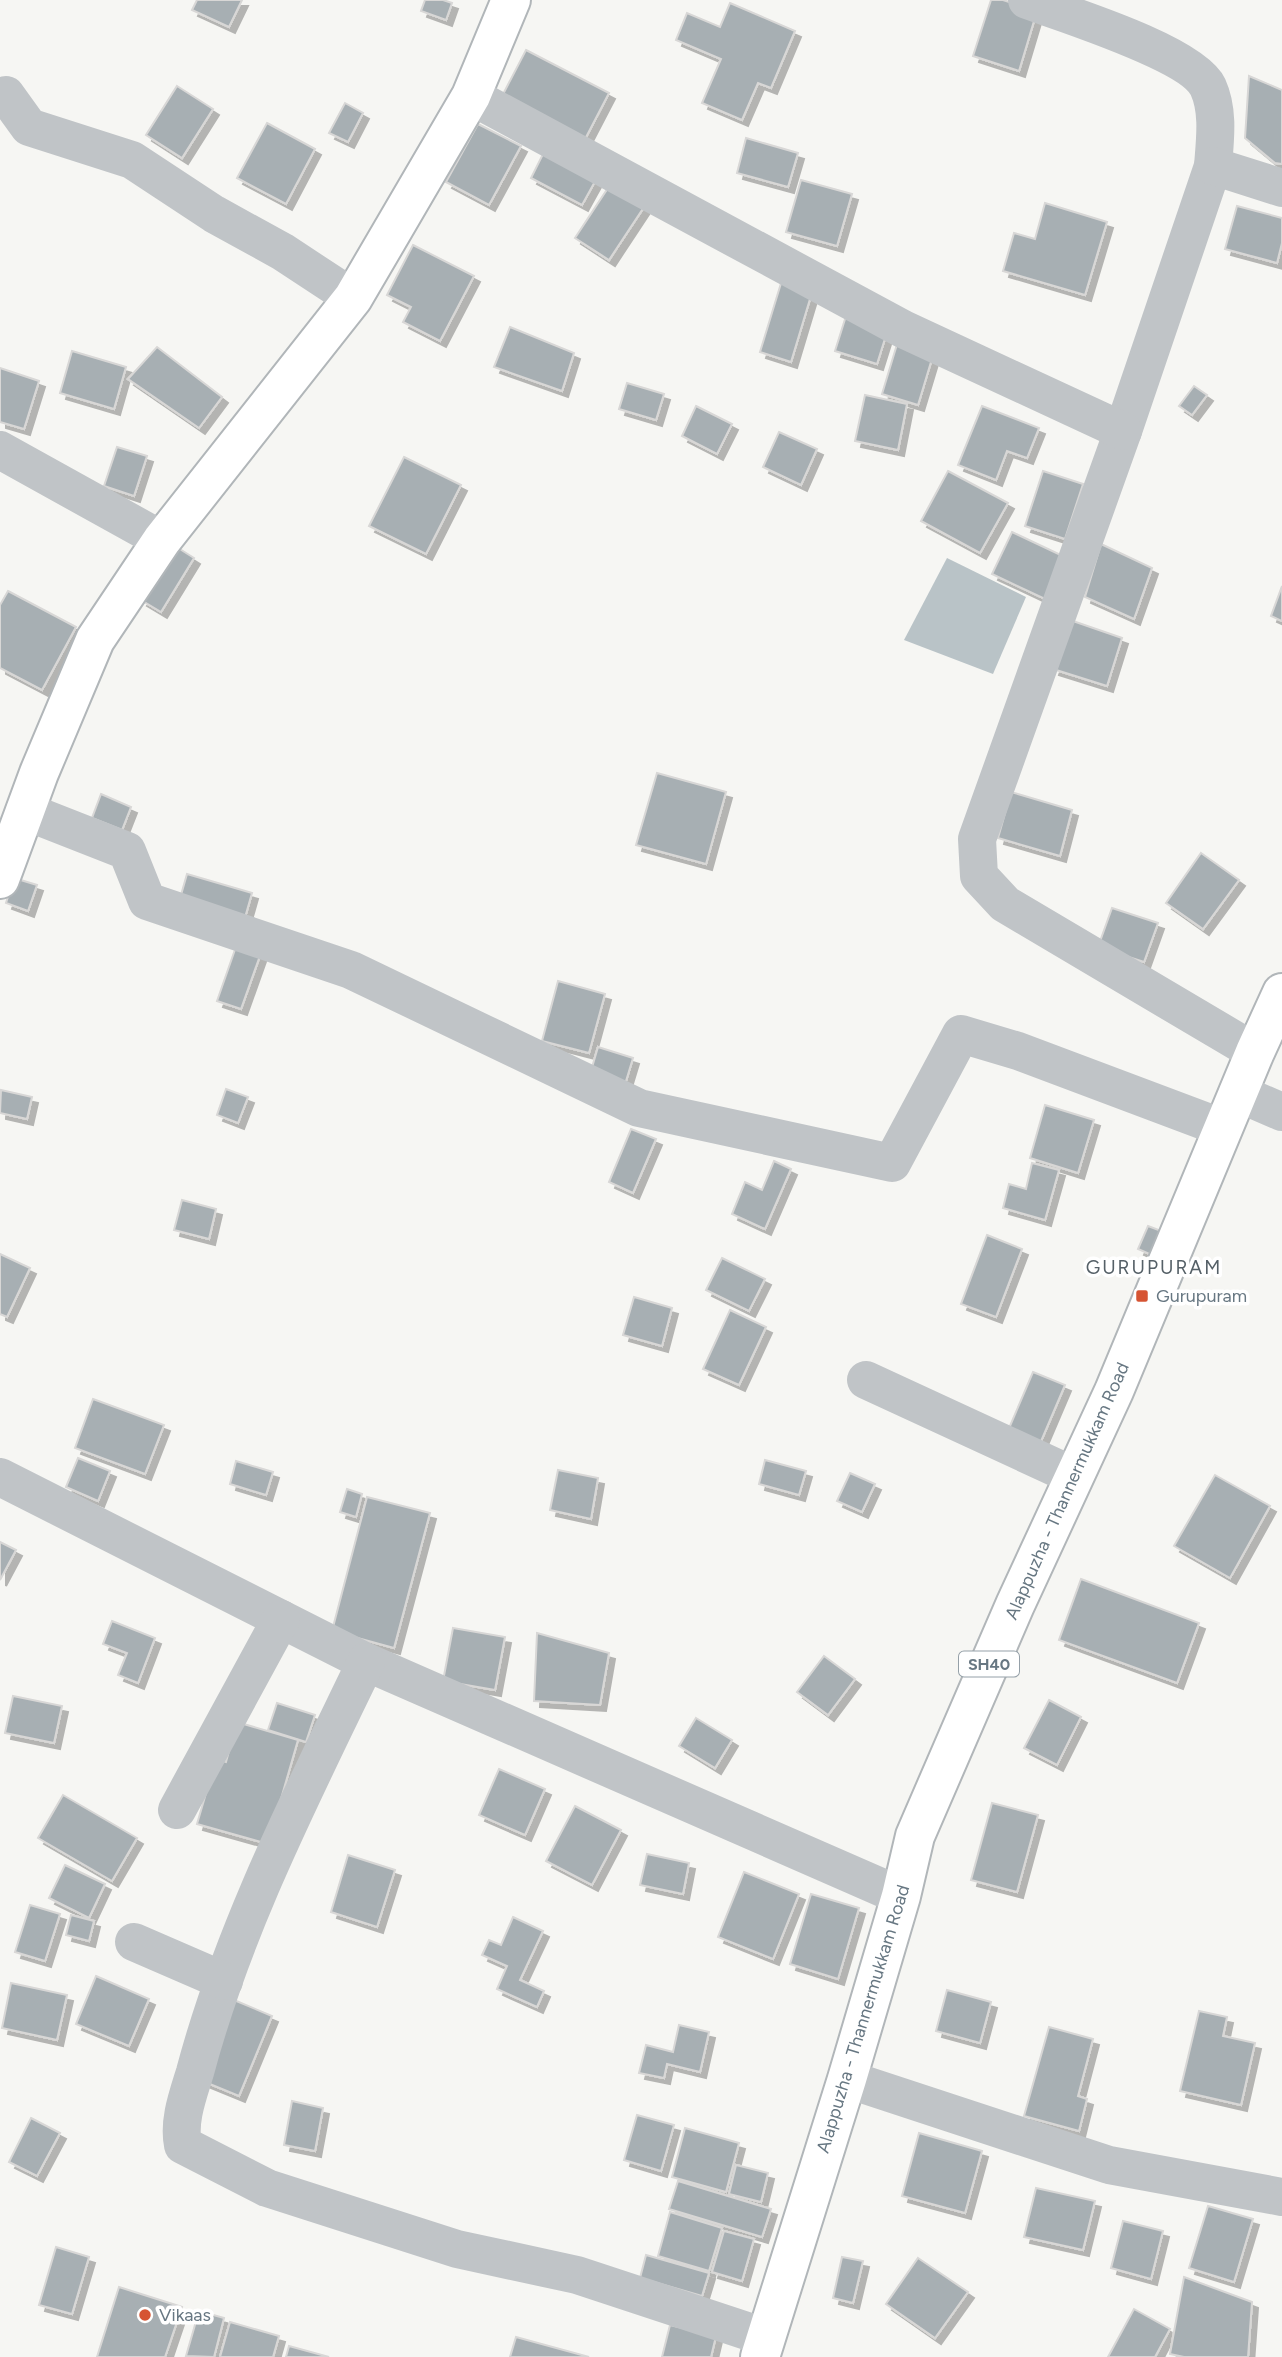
<svg xmlns="http://www.w3.org/2000/svg" width="1282" height="2357" font-family="Figtree,sans-serif">
<style>
.water{fill:#b9c3c7}
.building{fill:#a7afb3;stroke:#d8d7d6;stroke-width:2;filter:url(#shadow)}
.lines{fill:none;stroke-linecap:round;stroke-linejoin:round}
.major-casing{stroke:#b1b6b9;stroke-width:42}
.minor{stroke:#c0c4c7;stroke-width:38}
.major{stroke:#fff;stroke-width:38}
.poi-dot{fill:#d65433;stroke:#fff;stroke-width:2.5}
.labels{text-anchor:middle;dominant-baseline:central;stroke-width:7;stroke-linejoin:round;paint-order:stroke}
.shield{fill:#fff;stroke:#95a0a8;stroke-width:2}
.shield-label{font-size:16px;font-weight:bold;fill:#677782}
.poi-label{font-size:18px;fill:#677782;stroke:#fff;text-anchor:start}
.street-label{font-size:18px;fill:#677782;stroke:#fff}
.neighbourhood-label{font-size:19px;letter-spacing:2px;fill:#556067;stroke:#fff}
</style>
<defs>
<filter id="shadow"><feDropShadow dx="6" dy="6" stdDeviation="0" flood-color="#0004"/></filter>
</defs>
<rect width="100%" height="100%" fill="#f6f6f3"/>
<path class="water" d="M947,558L1026,597L993,674L904,640Z"/>
<g class="building">
<path d="M197,0H242L229,27L192,10Z"/>
<path d="M425,0H443L452,3L446,20L421,11Z"/>
<path d="M991,0H1003L1037,11L1019,71L973,56Z"/>
<path d="M730,3L795,31L771,88L758,83L742,120L702,103L721,59L676,40L687,13L720,27Z"/>
<path d="M526,50L609,93L583,143L500,100Z"/>
<path d="M1249,76L1282,90V164L1275,163L1245,138Z"/>
<path d="M177,86L213,109L182,158L146,135Z"/>
<path d="M345,103L363,113L348,142L329,133Z"/>
<path d="M267,123L315,149L286,204L237,178Z"/>
<path d="M478,124L521,146L489,205L446,182Z"/>
<path d="M746,138L798,153L788,187L737,173Z"/>
<path d="M546,148L598,176L582,205L531,178Z"/>
<path d="M801,180L852,194L837,246L786,232Z"/>
<path d="M610,185L644,207L609,260L575,238Z"/>
<path d="M1045,203L1107,222L1085,295L1003,271L1014,233L1035,239Z"/>
<path d="M1237,206L1282,218V243L1277,263L1225,249Z"/>
<path d="M413,245L474,276L440,341L403,322L411,307L387,295Z"/>
<path d="M782,280L813,289L791,362L760,352Z"/>
<path d="M846,316L888,329L877,364L835,351Z"/>
<path d="M510,327L574,353L562,391L494,367Z"/>
<path d="M898,341L934,352L918,405L882,394Z"/>
<path d="M157,347L222,397L199,428L128,379Z"/>
<path d="M72,351L126,367L114,409L60,393Z"/>
<path d="M0,368L39,381L24,429L0,422Z"/>
<path d="M627,383L664,394L656,420L619,409Z"/>
<path d="M1194,386L1207,395L1192,415L1179,406Z"/>
<path d="M865,395L907,404L898,450L855,441Z"/>
<path d="M696,406L732,424L717,454L682,436Z"/>
<path d="M982,406L1039,428L1027,458L1007,451L996,480L958,465Z"/>
<path d="M779,432L817,449L801,485L763,467Z"/>
<path d="M117,447L147,456L134,496L104,486Z"/>
<path d="M404,457L461,485L426,554L369,526Z"/>
<path d="M948,471L1008,503L980,553L921,521Z"/>
<path d="M1043,471L1083,484L1065,539L1025,526Z"/>
<path d="M1012,532L1065,557L1045,599L992,574Z"/>
<path d="M1101,544L1152,568L1134,619L1085,597Z"/>
<path d="M175,546L194,558L161,612L141,600Z"/>
<path d="M1282,586V621L1271,616Z"/>
<path d="M8,591L76,627L42,690L0,668V605Z"/>
<path d="M1070,620L1122,638L1107,686L1053,669Z"/>
<path d="M657,773L726,792L706,864L636,845Z"/>
<path d="M1011,792L1072,810L1060,856L998,838Z"/>
<path d="M101,794L131,807L122,830L92,818Z"/>
<path d="M1201,853L1239,880L1203,929L1166,903Z"/>
<path d="M187,874L252,893L244,921L179,902Z"/>
<path d="M14,878L37,885L28,911L6,903Z"/>
<path d="M1112,908L1158,923L1144,962L1098,947Z"/>
<path d="M238,941L262,950L241,1009L217,1001Z"/>
<path d="M558,981L605,994L589,1053L542,1041Z"/>
<path d="M598,1047L633,1058L623,1091L588,1081Z"/>
<path d="M226,1089L248,1097L238,1123L217,1115Z"/>
<path d="M1,1090L32,1097L27,1119L0,1113Z"/>
<path d="M1045,1105L1094,1120L1078,1173L1030,1158Z"/>
<path d="M631,1129L656,1139L633,1193L609,1182Z"/>
<path d="M774,1161L791,1169L765,1229L732,1214L745,1182L762,1190Z"/>
<path d="M1032,1163L1059,1170L1045,1220L1003,1208L1009,1184L1026,1189Z"/>
<path d="M182,1200L216,1209L209,1239L174,1230Z"/>
<path d="M1148,1226L1164,1232L1154,1256L1138,1249Z"/>
<path d="M987,1235L1022,1249L996,1317L961,1304Z"/>
<path d="M0,1254L30,1268L7,1317L0,1314Z"/>
<path d="M722,1258L765,1279L749,1311L706,1290Z"/>
<path d="M634,1297L672,1308L662,1346L623,1335Z"/>
<path d="M730,1310L766,1327L739,1385L703,1369Z"/>
<path d="M1033,1372L1065,1385L1039,1446L1007,1433Z"/>
<path d="M93,1399L164,1425L145,1474L75,1448Z"/>
<path d="M78,1458L110,1471L98,1501L66,1487Z"/>
<path d="M765,1460L806,1471L799,1495L759,1484Z"/>
<path d="M236,1461L273,1472L266,1495L230,1484Z"/>
<path d="M558,1470L598,1478L591,1519L550,1510Z"/>
<path d="M850,1473L875,1484L862,1512L837,1501Z"/>
<path d="M1215,1475L1270,1506L1230,1578L1174,1546Z"/>
<path d="M347,1489L362,1494L356,1517L340,1512Z"/>
<path d="M367,1497L430,1513L394,1648L332,1631Z"/>
<path d="M0,1542L16,1550L0,1580Z"/>
<path d="M1081,1579L1199,1623L1177,1683L1059,1640Z"/>
<path d="M112,1621L155,1638L138,1683L118,1675L127,1653L103,1644Z"/>
<path d="M453,1628L505,1637L495,1690L443,1681Z"/>
<path d="M537,1633L609,1653L600,1705L534,1701Z"/>
<path d="M824,1656L855,1679L828,1715L797,1692Z"/>
<path d="M13,1696L62,1706L54,1743L5,1733Z"/>
<path d="M1049,1700L1081,1717L1057,1765L1024,1748Z"/>
<path d="M277,1703L315,1715L306,1742L268,1730Z"/>
<path d="M696,1718L732,1740L715,1768L679,1746Z"/>
<path d="M237,1722L298,1740L268,1844L197,1824L216,1759L226,1762Z"/>
<path d="M499,1769L545,1789L525,1835L479,1815Z"/>
<path d="M63,1795L137,1838L112,1881L38,1838Z"/>
<path d="M992,1803L1038,1815L1017,1892L971,1880Z"/>
<path d="M575,1806L621,1830L592,1885L546,1861Z"/>
<path d="M647,1854L689,1863L683,1894L640,1885Z"/>
<path d="M348,1855L395,1870L377,1927L331,1912Z"/>
<path d="M65,1865L105,1884L89,1918L49,1898Z"/>
<path d="M744,1872L799,1894L773,1959L718,1937Z"/>
<path d="M811,1894L859,1908L838,1979L790,1964Z"/>
<path d="M30,1905L60,1914L45,1961L15,1952Z"/>
<path d="M71,1915L94,1921L89,1941L66,1935Z"/>
<path d="M513,1917L543,1931L520,1980L544,1991L537,2007L497,1989L507,1966L482,1955L489,1940L501,1945Z"/>
<path d="M96,1976L149,1999L129,2046L76,2024Z"/>
<path d="M11,1983L67,1995L57,2040L2,2028Z"/>
<path d="M947,1990L991,2002L980,2043L936,2031Z"/>
<path d="M234,2000L272,2016L239,2096L200,2080Z"/>
<path d="M1199,2011L1227,2017L1223,2036L1255,2043L1241,2105L1180,2091Z"/>
<path d="M679,2025L709,2032L700,2072L667,2064L664,2078L639,2073L646,2045L673,2052Z"/>
<path d="M1049,2027L1093,2039L1078,2096L1087,2099L1079,2131L1024,2116Z"/>
<path d="M292,2101L323,2108L315,2151L284,2145Z"/>
<path d="M637,2115L674,2125L661,2171L624,2160Z"/>
<path d="M31,2118L60,2133L37,2176L9,2162Z"/>
<path d="M685,2128L739,2143L726,2192L672,2177Z"/>
<path d="M919,2133L982,2151L965,2213L902,2196Z"/>
<path d="M736,2165L768,2173L761,2202L729,2194Z"/>
<path d="M678,2181L771,2209L762,2237L669,2209Z"/>
<path d="M1036,2188L1095,2201L1083,2250L1024,2237Z"/>
<path d="M1208,2206L1253,2219L1234,2282L1189,2268Z"/>
<path d="M670,2212L722,2228L709,2271L658,2256Z"/>
<path d="M1123,2221L1163,2231L1151,2279L1111,2268Z"/>
<path d="M724,2231L754,2239L742,2281L712,2272Z"/>
<path d="M56,2247L89,2257L72,2314L39,2305Z"/>
<path d="M646,2255L709,2273L702,2296L640,2278Z"/>
<path d="M842,2257L863,2261L853,2303L833,2298Z"/>
<path d="M918,2258L968,2292L935,2338L886,2304Z"/>
<path d="M1184,2277L1252,2302L1248,2357H1184L1170,2354Z"/>
<path d="M119,2287L182,2307L165,2357H97Z"/>
<path d="M1134,2309L1170,2329L1155,2357H1108Z"/>
<path d="M199,2311L224,2318L214,2357L186,2356Z"/>
<path d="M230,2322L279,2336L273,2357H220Z"/>
<path d="M670,2325L716,2336L711,2357H662Z"/>
<path d="M516,2337L589,2357H510Z"/>
<path d="M289,2346L329,2357H286Z"/>
</g>
<g class="lines">
<g class="major-casing">
<g id="major">
<path d="M0,879L39,773L95,640L162,540L353,298L471,96L511,0"/>
<path d="M760,2357L847,2079L901,1896L915,1836L1015,1605L1114,1391L1255,1052L1282,993"/>
</g>
</g>
<g class="minor">
<path d="M1027,0C1065,14 1192,53 1208,87C1219,111 1215,140 1213,166L1123,431L977,839L979,876L1005,904L1255,1052"/>
<path d="M6,95L29,127L132,160L214,214L283,252L353,298"/>
<path d="M471,96L903,329L1123,431"/>
<path d="M1213,166L1282,188"/>
<path d="M0,450L162,540"/>
<path d="M25,811L127,851L147,901L351,970L639,1108L892,1163L961,1034L1018,1051L1223,1128"/>
<path d="M1238,1093L1282,1112"/>
<path d="M866,1380L1074,1476"/>
<path d="M0,1477L366,1662L901,1896"/>
<path d="M366,1662C302,1795 233,1929 195,2072C188,2095 178,2121 183,2145L267,2188L457,2249L577,2275L765,2337"/>
<path d="M177,1810L281,1619"/>
<path d="M134,1942L224,1981"/>
<path d="M847,2079L1109,2165L1282,2197"/>
</g>
<use href="#major" class="major"/>
</g>
<g class="poi-dot">
<rect x="1135" y="1289" width="14" height="14" rx="3.5"/>
<circle cx="145" cy="2315" r="7"/>
</g>
<g class="labels">
<rect class="shield" x="959" y="1651.5" width="60" height="25" rx="5"/>
<g class="shield-label">
<text x="989" y="1664">SH40</text>
</g>
<g class="poi-label">
<text x="1156" y="1296">Gurupuram</text>
<text x="159" y="2315">Vikaas</text>
</g>
<g class="street-label">
<text transform="translate(1067 1491) rotate(-66)">Alappuzha - Thannermukkam Road</text>
<text transform="translate(863 2019) rotate(-73)">Alappuzha - Thannermukkam Road</text>
</g>
<g class="neighbourhood-label">
<text x="1154" y="1267">GURUPURAM</text>
</g>
</g>
</svg>
